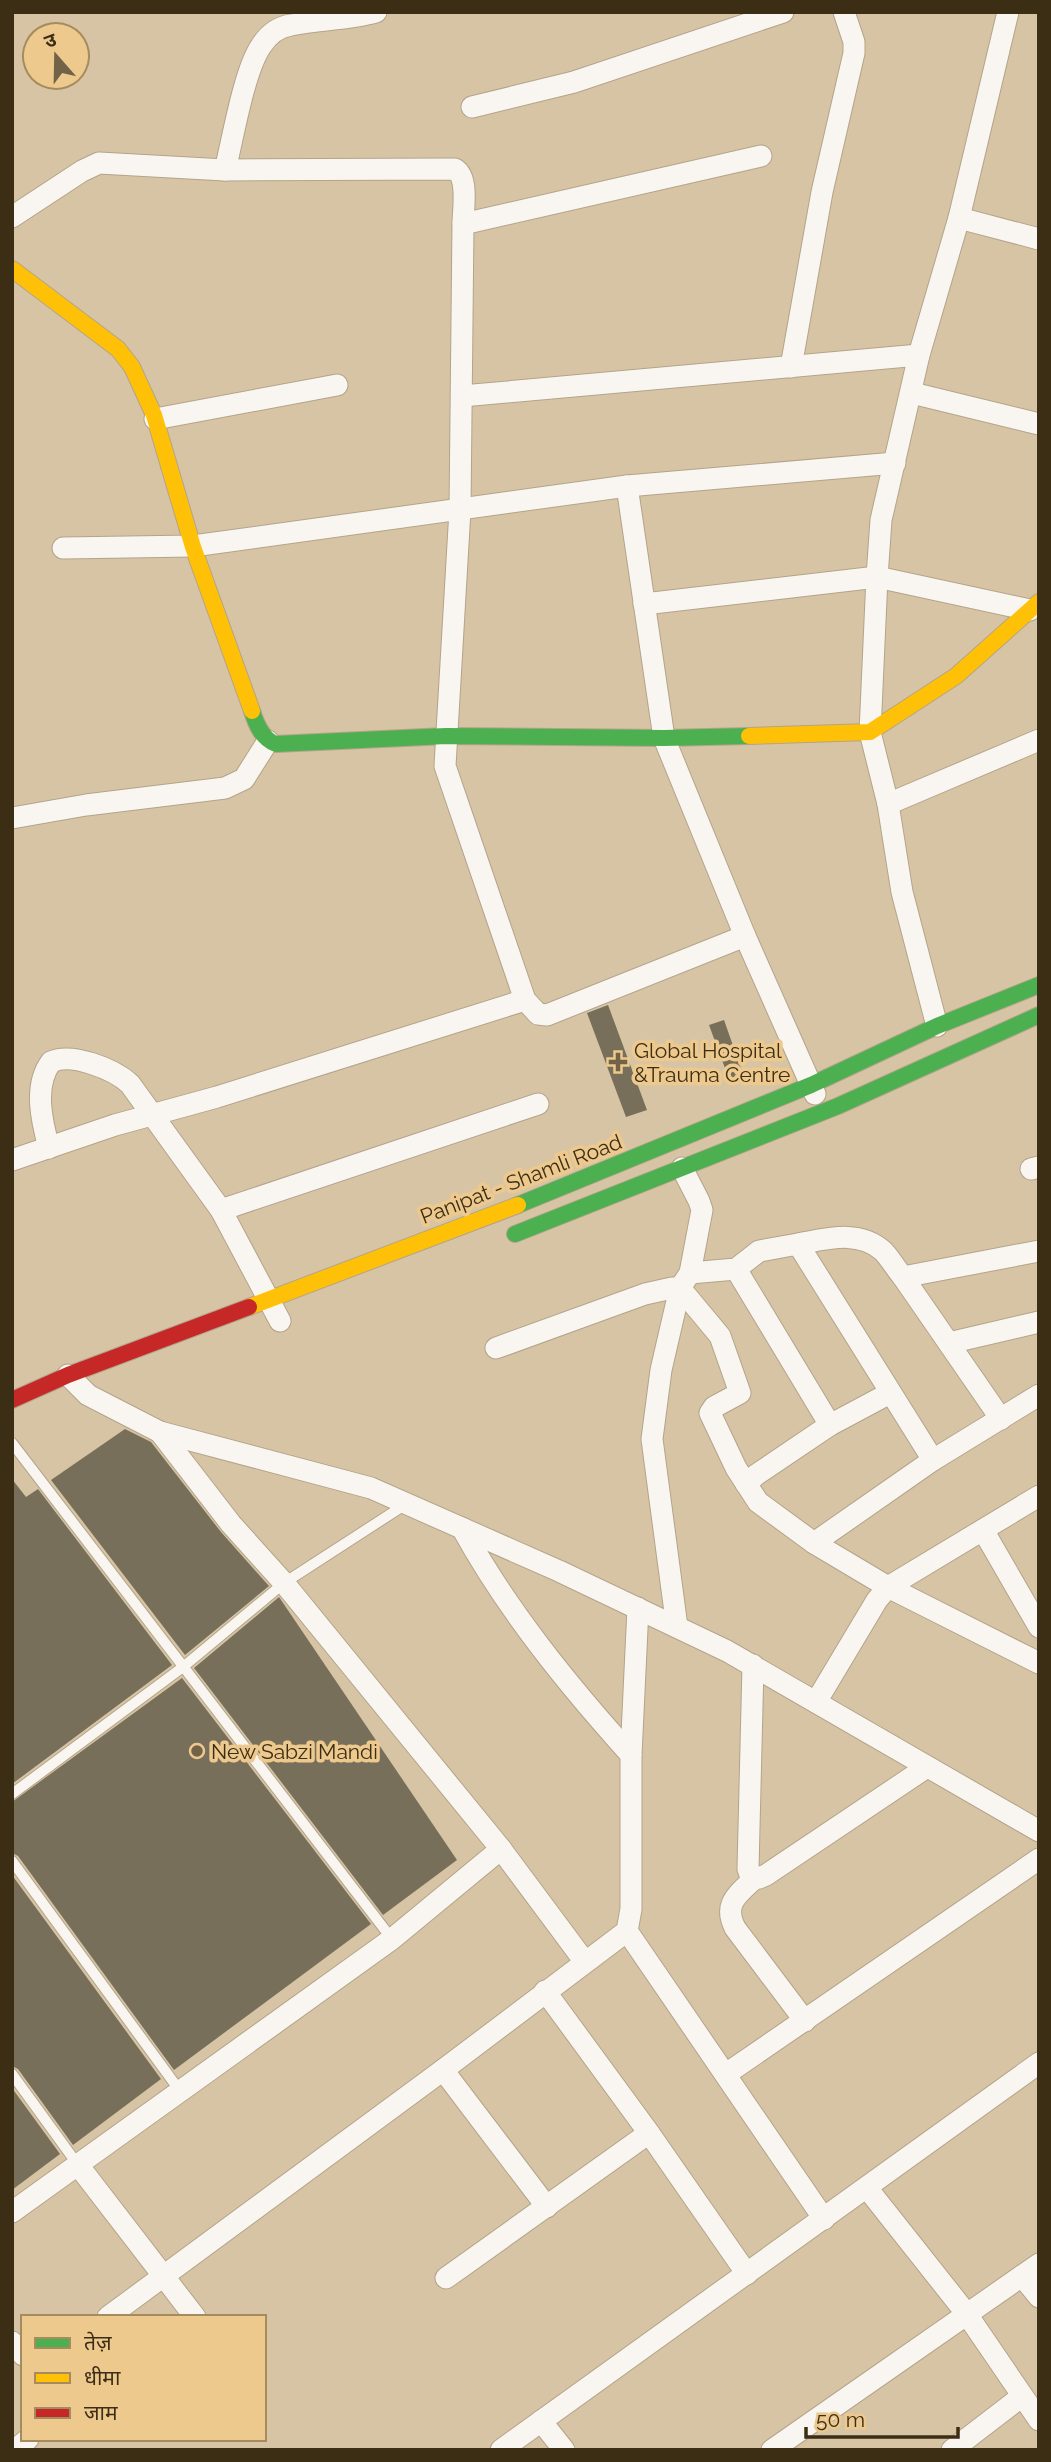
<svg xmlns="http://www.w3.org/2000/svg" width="1051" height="2462" font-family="Raleway,'Noto Sans Devanagari',sans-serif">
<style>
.building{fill:#786f5a}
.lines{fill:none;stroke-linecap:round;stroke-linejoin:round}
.lane-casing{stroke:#b3a48a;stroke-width:12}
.street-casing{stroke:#b3a48a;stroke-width:23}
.fast-casing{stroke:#b3a48a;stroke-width:18}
.slow-casing{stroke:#b3a48a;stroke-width:18}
.jam-casing{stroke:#b3a48a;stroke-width:18}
.lane{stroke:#f9f6f1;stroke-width:10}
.street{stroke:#f9f6f1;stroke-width:21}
.fast{stroke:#4caf50;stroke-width:16}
.slow{stroke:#ffc107;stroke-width:16}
.jam{stroke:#c62828;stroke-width:16}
.poi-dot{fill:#726247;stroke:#edc98e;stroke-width:2.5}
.labels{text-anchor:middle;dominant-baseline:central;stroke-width:7;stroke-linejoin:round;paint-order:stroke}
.poi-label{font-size:21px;fill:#3c2e15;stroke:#edc98e;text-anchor:start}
.street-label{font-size:21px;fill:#3c2e15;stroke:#edc98e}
</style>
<rect width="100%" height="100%" fill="#d7c4a4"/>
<g class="building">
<path d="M608,1005L647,1110L626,1117L587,1013Z"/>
<path d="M724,1020L743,1074L729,1079L709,1025Z"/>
<path d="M125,1429L151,1442L221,1532L269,1586L185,1655L51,1480Z"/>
<path d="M12,1479L26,1497L38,1489L172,1665L12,1784Z"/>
<path d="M279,1597L457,1860L383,1915L194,1668Z"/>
<path d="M182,1678L371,1924L174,2070L18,1856L12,1853V1802Z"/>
<path d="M12,1875L161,2079L73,2145L18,2069L12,2066Z"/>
<path d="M12,2088L60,2154L12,2190Z"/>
</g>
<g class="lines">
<g class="lane-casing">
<g id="lane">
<path d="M12,1443L392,1939"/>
<path d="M12,1794L183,1667L284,1583L406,1504"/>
<path d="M12,1861L180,2091"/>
<path d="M12,2074L78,2165"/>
</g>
</g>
<g class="street-casing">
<g id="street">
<path d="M472,107L574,82L783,12"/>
<path d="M225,170L455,169C469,178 463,208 463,224"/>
<path d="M12,217L82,171L99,163L225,170C233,138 244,71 261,46C268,35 278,27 291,25C320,19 348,20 376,12"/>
<path d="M959,218L1039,239"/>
<path d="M791,367L822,192L854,53V42L844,12"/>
<path d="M912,393L1039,424"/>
<path d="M462,396L919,355"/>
<path d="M155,419L337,385"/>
<path d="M627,486L664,738L745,936L815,1094"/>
<path d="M63,548L193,546L627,486L895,463"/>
<path d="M644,604L877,577L1030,610"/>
<path d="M888,804L1039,740"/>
<path d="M12,818L86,805L225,788L244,779L268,741"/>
<path d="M745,936L547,1015L538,1014L525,1000L445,766L460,510L463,224L761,156"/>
<path d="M937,1026L902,892L888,804L870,732L877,577L881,520L919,355L959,218L1008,12"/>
<path d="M49,1148C42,1122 33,1086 51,1062C71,1052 114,1069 130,1084L221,1210L280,1321"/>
<path d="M12,1160L115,1125L217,1097L525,1000"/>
<path d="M1031,1169L1039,1167"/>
<path d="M221,1210L538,1104"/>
<path d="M798,1244C826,1239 859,1229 883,1251C890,1258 896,1269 903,1277"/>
<path d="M736,1269L830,1425"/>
<path d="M690,1273L736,1269L759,1251L798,1244L933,1460"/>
<path d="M949,1343L1039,1322"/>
<path d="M496,1348L645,1294L672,1288H680L720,1336L740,1393L714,1407L710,1413L736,1468L758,1502L814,1543L888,1587L1039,1663"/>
<path d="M68,1375L88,1395L160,1432L371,1488L559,1571L727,1651L1039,1831"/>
<path d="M1001,1419L903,1277L1039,1251"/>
<path d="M160,1432L231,1524L284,1583L501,1849L585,1962"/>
<path d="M746,1484L756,1475L830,1425L890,1393"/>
<path d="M462,1528C507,1610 568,1685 631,1755"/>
<path d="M983,1530L1039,1627"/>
<path d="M814,1543L933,1460L1039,1395"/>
<path d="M677,1627L652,1439L661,1370L680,1288L690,1273L702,1210L699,1201L682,1168"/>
<path d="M753,1665L748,1869L751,1878H759L766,1875L927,1767"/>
<path d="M816,1702L877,1600L888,1587L1039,1496"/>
<path d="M754,1879C737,1895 723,1904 735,1928L805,2021"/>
<path d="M627,1931L824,2219"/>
<path d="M545,1991L649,2133L747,2274"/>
<path d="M443,2070L547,2207"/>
<path d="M726,2074L1039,1859"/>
<path d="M78,2165L195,2317"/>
<path d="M867,2188L966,2313L1039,2420"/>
<path d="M12,2212L392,1939L501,1849"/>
<path d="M1022,2276L1039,2297"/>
<path d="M446,2278L649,2133"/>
<path d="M108,2317L443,2070L627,1931L631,1909V1755L638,1608"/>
<path d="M12,2342L23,2355"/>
<path d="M541,2421L564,2450"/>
<path d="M15,2450L28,2439"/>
<path d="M501,2450L1039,2063"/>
<path d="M772,2450L1039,2264"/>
<path d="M952,2450L1021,2397"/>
</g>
</g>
<g class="fast-casing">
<g id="fast">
<path d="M252,711C256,724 262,739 276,744L446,736L664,738L749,736"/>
<path d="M518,1205L811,1085L937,1026L1039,985"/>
<path d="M515,1234L838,1106L1039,1015"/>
</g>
</g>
<g class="slow-casing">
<g id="slow">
<path d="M12,269L118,349L132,367L154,415L193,547L252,711"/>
<path d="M749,736L870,732L956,676L1039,602"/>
<path d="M249,1307L518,1205"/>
</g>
</g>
<g class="jam-casing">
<path id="jam" d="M12,1400L68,1375L249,1307"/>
</g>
<use href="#lane" class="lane"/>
<use href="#street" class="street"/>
<use href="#fast" class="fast"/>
<use href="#slow" class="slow"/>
<use href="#jam" class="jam"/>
</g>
<g class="poi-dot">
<path d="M614.5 1051.5h7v7h7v7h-7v7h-7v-7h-7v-7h7z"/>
<circle cx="197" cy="1751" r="7"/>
</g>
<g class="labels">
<g class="poi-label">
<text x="634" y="1050">Global Hospital<tspan x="634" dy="24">&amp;Trauma Centre</tspan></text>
<text x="211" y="1751">New Sabzi Mandi</text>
</g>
<g class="street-label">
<text transform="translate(521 1179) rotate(-21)">Panipat - Shamli Road</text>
</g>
</g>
<rect width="1051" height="2462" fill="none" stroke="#3c2e15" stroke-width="28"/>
<rect x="21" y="2315" width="245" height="126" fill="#edc98e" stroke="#a68b5e" stroke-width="2"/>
<rect x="35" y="2338" width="35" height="10" fill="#4caf50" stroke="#a68b5e" stroke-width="2"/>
<text x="84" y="2350" font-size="21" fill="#3c2e15">तेज़</text>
<rect x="35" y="2373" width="35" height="10" fill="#ffc107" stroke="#a68b5e" stroke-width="2"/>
<text x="84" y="2385" font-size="21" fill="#3c2e15">धीमा</text>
<rect x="35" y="2408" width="35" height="10" fill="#c62828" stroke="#a68b5e" stroke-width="2"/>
<text x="84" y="2420" font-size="21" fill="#3c2e15">जाम</text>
<g transform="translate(56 56) rotate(340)"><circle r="33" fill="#edc98e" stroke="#a68b5e" stroke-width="2"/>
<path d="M0-5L12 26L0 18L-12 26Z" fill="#726247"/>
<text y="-10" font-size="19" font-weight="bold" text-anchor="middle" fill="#3c2e15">उ</text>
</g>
<path d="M806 2427v10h152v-10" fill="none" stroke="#3c2e15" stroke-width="3.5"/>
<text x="816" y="2427" font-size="21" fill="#3c2e15" stroke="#edc98e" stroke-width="5" paint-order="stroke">50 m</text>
</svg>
